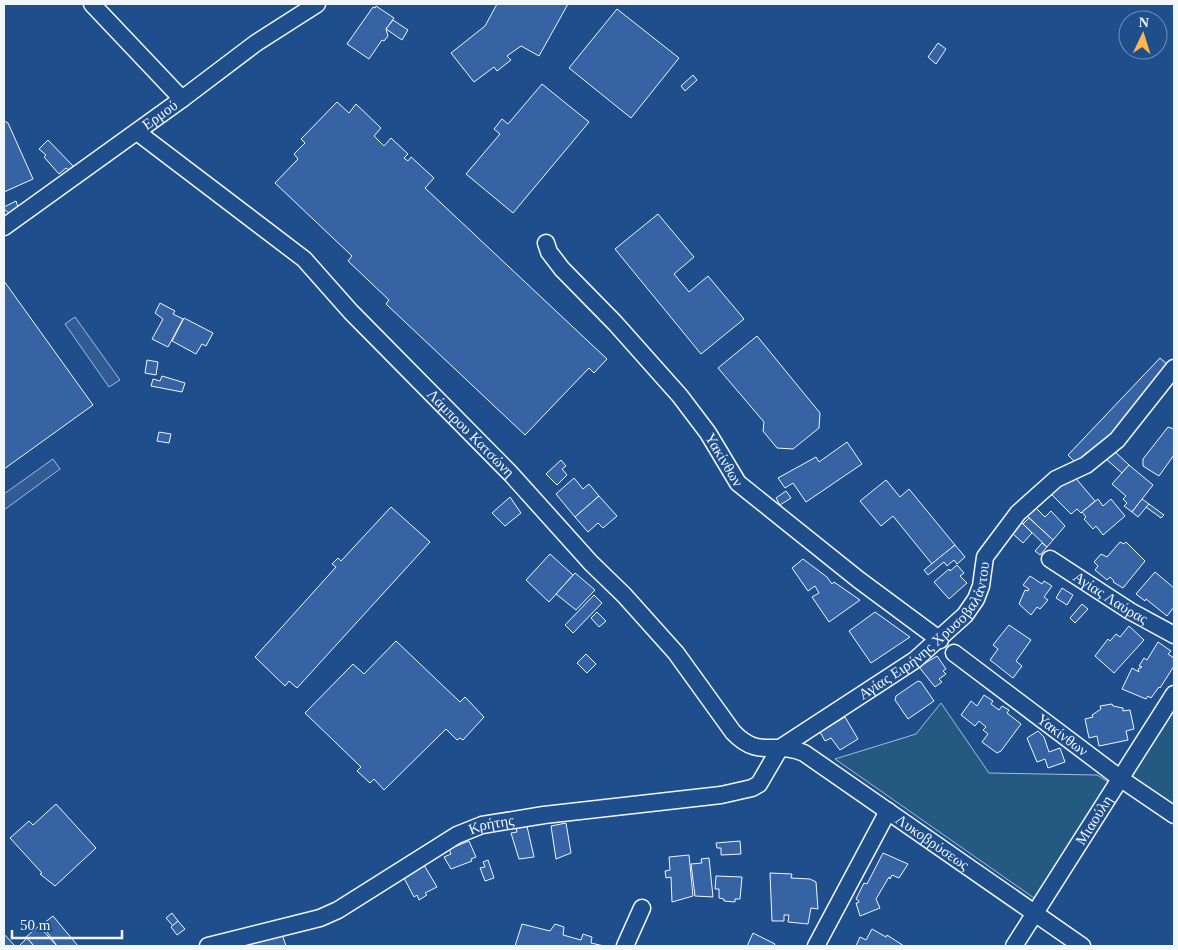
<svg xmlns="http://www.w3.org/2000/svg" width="1178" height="950" font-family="Georgia,serif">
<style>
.green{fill:#245a82;stroke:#a8bbd7}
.parking{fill:#305b95;stroke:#a8bbd7}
.building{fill:#3563a3;stroke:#f2f6ff}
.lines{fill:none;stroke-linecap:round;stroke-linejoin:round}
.minor-casing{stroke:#f2f6ff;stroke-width:19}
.minor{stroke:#1f4e8c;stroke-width:16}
.labels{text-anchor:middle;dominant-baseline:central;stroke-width:4;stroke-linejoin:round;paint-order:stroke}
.street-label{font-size:15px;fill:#f2f6ff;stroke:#1f4e8c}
</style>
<rect width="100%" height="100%" fill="#1f4e8c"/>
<g class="green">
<path d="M1174,702V808L1127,776Z"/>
<path d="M941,703L989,773L1097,775L1110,783L1034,898L835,759L916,734Z"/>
</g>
<g class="parking">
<path d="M75,317L120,380L109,387L65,324Z"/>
<path d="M53,459L60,469L4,510V494Z"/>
</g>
<g class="building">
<path d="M497,4H568L539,56L521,46L507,56L511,60L497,71L494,67L474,82L451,53L485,26Z"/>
<path d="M376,6L394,18L386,29L388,36L384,41L382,40L369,59L347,44L373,7L375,8Z"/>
<path d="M617,9L679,58L631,118L569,68Z"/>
<path d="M393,20L408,30L402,40L386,29Z"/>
<path d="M938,43L946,49L936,64L928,57Z"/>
<path d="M693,75L697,80L685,91L681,86Z"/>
<path d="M542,84L589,122L513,213L466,174L500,134L494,129L502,119L508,124Z"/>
<path d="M337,102L349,113L356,104L381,128L374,136L384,146L391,138L408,154L404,158L408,161L411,157L434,178L425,188L607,359L594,373L589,368L525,435L386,304L389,300L348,261L352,256L275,183L298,159L294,154L305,143L301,139Z"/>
<path d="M4,121L8,123L33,179L4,192Z"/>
<path d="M48,140L74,167L70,171L66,168L59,174L44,157L46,155L39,149Z"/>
<path d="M16,201L18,207L9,213L4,209V207Z"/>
<path d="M658,214L694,257L674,274L689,292L708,276L744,319L701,354L615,249Z"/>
<path d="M4,281L93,405L4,469Z"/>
<path d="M160,303L175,311L173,314L183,319L168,347L152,339L163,319L155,313Z"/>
<path d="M184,318L213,333L206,346L202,344L196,354L172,341Z"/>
<path d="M757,336L820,413L819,428L793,449L777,448L763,431L764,422L718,368Z"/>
<path d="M1160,358L1169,366L1100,449L1090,455L1087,452L1076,463L1068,455Z"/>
<path d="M147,360L158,362L156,375L145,373Z"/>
<path d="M162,376L185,383L182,392L151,386L153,379L160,381Z"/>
<path d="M1168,427L1174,429V455L1159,476L1143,466V459Z"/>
<path d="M159,432L171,434L169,443L157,441Z"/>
<path d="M847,442L862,464L806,502L793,483L785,488L778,478L816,457L819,462Z"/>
<path d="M1113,450L1129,465L1122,473L1106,459Z"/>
<path d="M561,460L566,466L562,469L567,475L557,485L546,474Z"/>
<path d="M1129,465L1153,485L1132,512L1124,506L1127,503L1123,499L1126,496L1112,484Z"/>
<path d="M1073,475L1095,501L1081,513L1077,509L1071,514L1049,492Z"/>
<path d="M574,478L583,489L589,484L599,496L575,517L556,494Z"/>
<path d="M886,480L900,497L909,489L955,545L932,564L893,516L881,526L860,501Z"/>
<path d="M786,491L791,498L780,505L776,498Z"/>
<path d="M599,496L617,516L603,528L598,523L588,532L575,517Z"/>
<path d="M510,497L521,513L505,526L492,513Z"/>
<path d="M1098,499L1103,506L1111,499L1125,516L1103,535L1096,526L1093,529L1084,519L1086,517L1082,512Z"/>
<path d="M1142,499L1149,504L1138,517L1132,512Z"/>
<path d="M1149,504L1164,515L1161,518L1146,507Z"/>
<path d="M1033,505L1045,517L1051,511L1065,526L1053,540L1024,513Z"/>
<path d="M391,507L430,542L297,688L289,681L285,686L255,657L336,567L332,564L338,558L341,561Z"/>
<path d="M1029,518L1053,540L1047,547L1023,524Z"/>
<path d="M1022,523L1032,533L1023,543L1012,533Z"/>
<path d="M1120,542L1124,544L1126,542L1145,561L1123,588L1113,582L1114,581L1110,577L1107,580L1095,570L1098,566L1094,562L1101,554L1107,557Z"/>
<path d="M1042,543L1047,547L1040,555L1035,551Z"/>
<path d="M955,545L965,557L957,564L954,560L947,566L944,562L928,575L924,570Z"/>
<path d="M550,554L573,575L549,602L526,580Z"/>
<path d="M803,559L827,577L832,584L834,582L860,600L829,622L812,597L819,593L815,586L808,591L792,568Z"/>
<path d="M957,565L964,573L960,576L967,583L949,599L934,582L949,569L950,571Z"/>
<path d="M1155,572L1174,588V607L1167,616L1146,599L1145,601L1136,594Z"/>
<path d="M575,573L595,590L576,610L556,594Z"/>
<path d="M1030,576L1042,584L1044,581L1052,586L1044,597L1048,600L1040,609L1037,607L1031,615L1019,604L1025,590L1028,591L1029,589L1023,585Z"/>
<path d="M1062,588L1073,595L1067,605L1056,598Z"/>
<path d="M594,595L602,603L573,633L565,625Z"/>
<path d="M1082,604L1088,609L1075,623L1070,618Z"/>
<path d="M597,612L606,621L599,627L591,618Z"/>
<path d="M875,612L910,637L871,663L849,631Z"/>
<path d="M1009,625L1031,640L1016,661L1022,666L1013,678L990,660L998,649L993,645Z"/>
<path d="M1129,626L1144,640L1114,673L1095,656L1108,639L1110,641L1116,634L1120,637Z"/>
<path d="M396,641L460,702L465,697L484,717L463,740L460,738L457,740L446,729L384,790L374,779L370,783L357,771L361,767L305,713L353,664L364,674Z"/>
<path d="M1158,642L1171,651L1168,654L1174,658V666L1160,688L1159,687L1151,698L1148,696L1146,699L1122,689L1132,668L1139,672L1138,669L1142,667L1139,666L1144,658L1147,660Z"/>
<path d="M586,654L596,664L587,673L577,663Z"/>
<path d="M937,656L946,669L943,671L946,674L939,679L942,682L935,687L919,667Z"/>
<path d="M918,681L921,682L934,701L908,719L895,700L896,696Z"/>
<path d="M984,695L993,701L991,704L999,710L1002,706L1009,710L1007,713L1021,724L1001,751L997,753L982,742L988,734L983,730L986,727L979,721L975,726L961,715L971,701L977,706Z"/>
<path d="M1112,704L1113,706L1123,708V711L1130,710L1134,729L1126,731L1128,740L1099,746L1097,736L1089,738L1085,719L1093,717L1092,715L1101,709L1100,706Z"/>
<path d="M845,717L858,739L840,750L831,738L825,741L820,732Z"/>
<path d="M1038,731L1044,737L1049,752L1060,748L1065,762L1048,768L1045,759L1037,762L1027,738Z"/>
<path d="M56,804L96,848L55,886L40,874L42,873L10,838L29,821L33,825Z"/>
<path d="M526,822L534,857L519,859L511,833L517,832L515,823Z"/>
<path d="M566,823L571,853L556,859L551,826Z"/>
<path d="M469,841L476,857L471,859L472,861L451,869L444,857L451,854L449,849Z"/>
<path d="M740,841L741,854L721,855V848H717L716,843Z"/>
<path d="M883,853L908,864L899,878L892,875L890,879L889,877L876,899L880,908L860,916L856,903H858L859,901L856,899L864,883L867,884Z"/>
<path d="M689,855L693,896L672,902L671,877L666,878L665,871L670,870L669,857Z"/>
<path d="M709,858L713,897L695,896L691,864L702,863L701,859Z"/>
<path d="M488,860L494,878L485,881L480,868L485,867L483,862Z"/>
<path d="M424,865L437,887L425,893L427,895L419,900L417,895L414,897L404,878L410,875L409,873Z"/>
<path d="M770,873L792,874L791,878L810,879L816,882L818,909L811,908L808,924L788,922L789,915H784V921H772Z"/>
<path d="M716,876L742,877L740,899H735V902L724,901V899L719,898V889H715Z"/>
<path d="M172,913L178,921L173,926L166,918Z"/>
<path d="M53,916L78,946H57L47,932L50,929L44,923Z"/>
<path d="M178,921L185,929L177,935L171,927Z"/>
<path d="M522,924L550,931L555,924L564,927L563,935L581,940L583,934L592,937L591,943L604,946H515Z"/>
<path d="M39,926L56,945L54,946H34L26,937Z"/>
<path d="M872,929L886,937L887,935L904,946H856L860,937L866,940Z"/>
<path d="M281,931L286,946H223Z"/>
<path d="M753,933L775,944L774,946H747Z"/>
<path d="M4,934L15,946H4Z"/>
<path d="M27,938L34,946H19Z"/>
</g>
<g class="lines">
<g class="minor-casing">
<g id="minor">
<path d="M92,4L182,99"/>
<path id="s1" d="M137,132L304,259L351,312L511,474L591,563L624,595L676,653L733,732C759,760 776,740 804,753L1082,946"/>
<path id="s2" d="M4,227L182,99L256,43L317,4"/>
<path id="s3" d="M546,243L549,252L562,269L615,323L680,396L708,433L738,483L859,580L940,640"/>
<path id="s4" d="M1050,559L1130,611L1174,635"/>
<path id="s5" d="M954,653L1121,779L1174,815"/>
<path id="s6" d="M208,946L320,918L338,910L457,835L482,825L544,815L721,795L752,788L759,784L780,748L915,660L965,615L976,599L981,586L985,557L1018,513L1056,479L1086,465L1117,440L1174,368"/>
<path d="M625,946L642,908"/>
<path d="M816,946L888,811"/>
<path id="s7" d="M1014,946L1174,694"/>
</g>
</g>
<use href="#minor" class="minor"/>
</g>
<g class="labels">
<g class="street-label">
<text stroke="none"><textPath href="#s2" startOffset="192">Ερμού</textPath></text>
<text stroke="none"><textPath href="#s1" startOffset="451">Λάμπρου Κατσώνη</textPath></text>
<text stroke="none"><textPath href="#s3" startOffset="282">Υακίνθων</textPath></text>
<text stroke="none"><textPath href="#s4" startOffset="72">Αγίας Λαύρας</textPath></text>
<text stroke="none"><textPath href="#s6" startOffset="816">Αγίας Ειρήνης Χρυσοβαλάντου</textPath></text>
<text stroke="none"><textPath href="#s5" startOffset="136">Υακίνθων</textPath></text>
<text stroke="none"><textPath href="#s7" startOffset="149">Μιαούλη</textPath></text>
<text stroke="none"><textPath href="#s6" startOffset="312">Κρήτης</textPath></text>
<text stroke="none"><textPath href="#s1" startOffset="1082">Λυκοβρύσεως</textPath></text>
</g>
</g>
<rect width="1178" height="950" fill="none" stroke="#f2f6ff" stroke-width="10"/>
<g transform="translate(1143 35) rotate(4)"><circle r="24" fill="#1f4e8c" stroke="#7391ba"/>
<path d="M0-4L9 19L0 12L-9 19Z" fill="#ffb74d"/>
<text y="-8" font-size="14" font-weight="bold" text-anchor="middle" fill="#f2f6ff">N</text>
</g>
<path d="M12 930v8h110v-8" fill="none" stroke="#f2f6ff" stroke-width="2.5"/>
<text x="20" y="930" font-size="15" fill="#f2f6ff" stroke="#1f4e8c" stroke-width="4" paint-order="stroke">50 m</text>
</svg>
